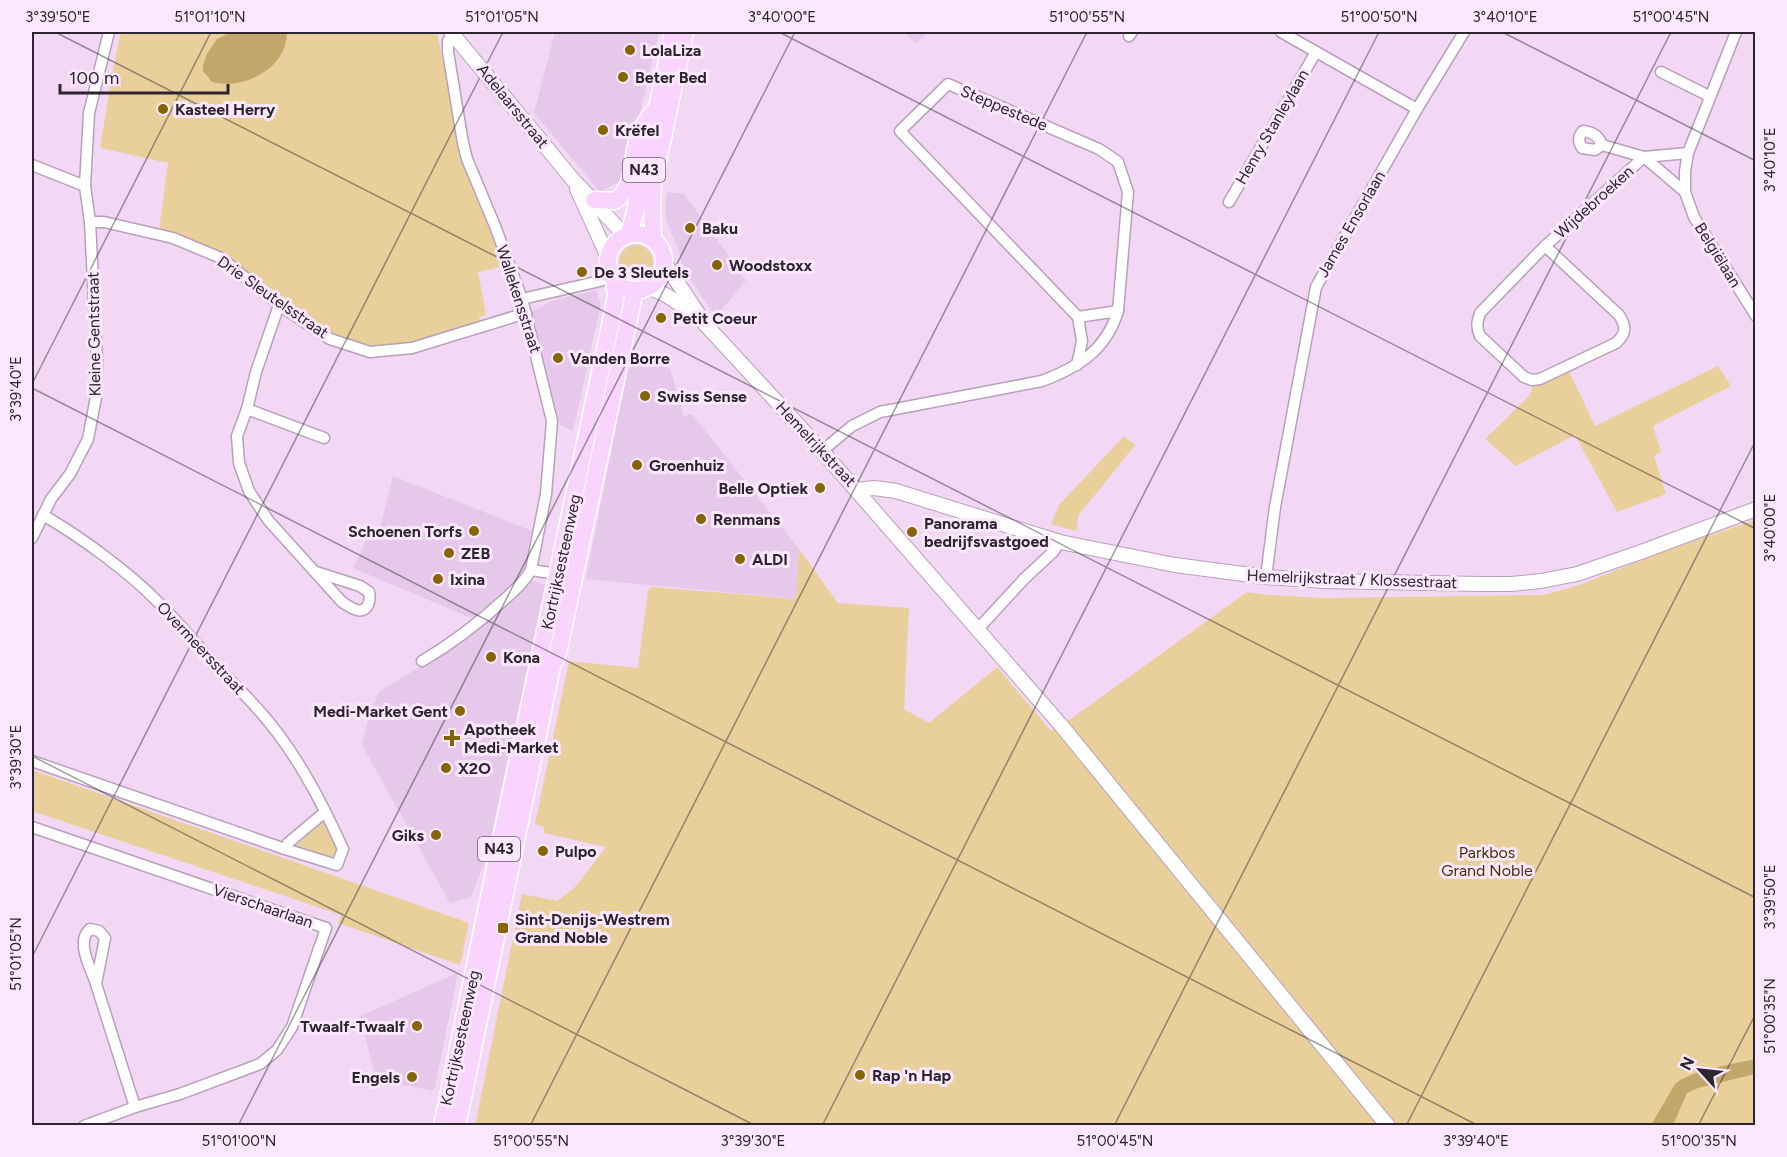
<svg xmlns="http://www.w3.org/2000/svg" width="1787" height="1157" font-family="Figtree,sans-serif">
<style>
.built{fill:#e6c8ea}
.green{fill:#e9d09b}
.water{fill:#c3a76a}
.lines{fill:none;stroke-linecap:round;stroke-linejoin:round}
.minor-casing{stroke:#b8a0bb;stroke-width:13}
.tertiary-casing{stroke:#b8a0bb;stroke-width:16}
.primary-casing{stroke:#fff;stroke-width:19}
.minor{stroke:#fff;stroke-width:10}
.tertiary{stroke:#fff;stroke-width:14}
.primary{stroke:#f8d4fe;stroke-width:16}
.ticks{fill:none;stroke:#2d242f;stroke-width:1.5;stroke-opacity:0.45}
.poi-dot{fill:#866400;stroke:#fce8fe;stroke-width:2}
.labels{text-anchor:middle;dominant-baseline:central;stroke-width:6;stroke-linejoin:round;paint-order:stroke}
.shield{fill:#fce8fe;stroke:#6b5f6d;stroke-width:1.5}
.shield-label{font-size:15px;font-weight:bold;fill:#2d242f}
.poi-label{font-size:16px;font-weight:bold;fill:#2d242f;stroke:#fce8fe;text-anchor:start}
.street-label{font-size:16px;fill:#2d242f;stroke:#fce8fe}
.park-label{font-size:16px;fill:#463200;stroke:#fce8fe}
.neatline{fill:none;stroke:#2d242f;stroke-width:2}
.ticks-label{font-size:15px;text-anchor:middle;fill:#2d242f}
</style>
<rect width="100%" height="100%" fill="#f2d8f5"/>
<g class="built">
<path d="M555,32H659L632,148L620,181L600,192L534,113Z"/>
<path d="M904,32H930L915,43Z"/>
<path d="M667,192L684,194L746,280L716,317L682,267L680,255L666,219L665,204Z"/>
<path d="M596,290L601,304L573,431L560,425L530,313L551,301Z"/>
<path d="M630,358L670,368L684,416L692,414L799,549L797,599L586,579Z"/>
<path d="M393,476L532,531L525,571L478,621L353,568L366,540L381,525Z"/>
<path d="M532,580L545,585L488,852L471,897L450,903L362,745L370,712L379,692L462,641Z"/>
<path d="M458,973L434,1091L376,1079L360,1016Z"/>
</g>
<g class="green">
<path d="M121,32H437L458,139L505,266L478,272L486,315L479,317L480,322L409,344L369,346L326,331L279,301L220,254L159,230L168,163L100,148L112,75Z"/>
<circle cx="636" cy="262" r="17"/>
<path d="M1718,366L1731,386L1653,426L1661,452L1654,456L1666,494L1617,512L1575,435L1516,466L1485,439L1529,396L1533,386L1569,371L1595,426Z"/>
<path d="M1124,436L1135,445L1078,516L1076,531L1051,524L1059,505Z"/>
<path d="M1755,520V1125L475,1126L522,894L557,901L575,887L606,847L544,833V827L535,824L569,661L638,668L648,590L652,587L796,599L799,549L838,603L909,608L904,709L929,723L997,667L1051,731L1072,718L1247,592L1268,595L1324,598L1544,595L1579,585L1662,552Z"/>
<path d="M32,770L469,923L460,965L338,923L341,915L32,811Z"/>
<path d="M322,822L326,824L338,850L332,857L326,858L299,849L296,846Z"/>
</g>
<g class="water">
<path d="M231,32H287C287,36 286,41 285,46C275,74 240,89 212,82L203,71V65L207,54L217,39Z"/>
<path d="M1755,1059V1074L1698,1088L1687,1093L1673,1125H1651L1675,1084C1691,1070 1734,1064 1755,1059Z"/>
</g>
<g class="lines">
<g class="minor-casing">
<g id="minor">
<path d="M1281,32L1417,109"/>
<path d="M1736,32L1688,153L1685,171V192L1694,217L1756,316"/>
<path d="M1129,36L1132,32"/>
<path d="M1661,72L1709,96"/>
<path d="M1602,145C1599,136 1593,132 1583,131C1578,137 1578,141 1582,148L1595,150L1602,145L1644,157L1688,153"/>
<path d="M1644,157L1685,192"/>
<path d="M32,165L85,186"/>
<path d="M1229,202L1316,52"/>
<path d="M90,222H104L173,238L221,258L279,305L330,339L370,352L412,348L526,313"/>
<path d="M1545,246L1619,315C1626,326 1627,333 1616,343L1540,379L1532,380L1524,377L1480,336C1476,327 1477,322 1480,313L1545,246L1644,157"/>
<path d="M522,299L600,281L611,276"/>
<path d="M279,305L256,372L247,409L237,436L239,463L249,491L268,520L342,602C347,605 352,609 357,610C368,613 371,600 369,592L360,586L316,572"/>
<path d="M1077,365L1082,341L1078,317L900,131L948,84L1099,149L1118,162L1128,192L1118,311"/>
<path d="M247,409L324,438"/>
<path d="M822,451L852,426L880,412L1042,381C1079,367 1106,350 1118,311L1078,317"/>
<path d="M32,538L51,499L70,474L88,439L96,397L97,361L90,222L85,186L89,113L109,32"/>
<path d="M531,570L558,574"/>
<path d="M1266,577L1275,507L1316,287L1417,109L1464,32"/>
<path d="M978,629L1024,579L1053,552L1060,542"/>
<path d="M422,661C453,643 480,622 506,598C516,589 525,581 531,570L546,494L552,421L522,299L495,226L467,159L463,143L448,52V41L453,34"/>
<path d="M32,761L285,849L337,865L343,849C320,798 293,747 255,706C242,691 227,678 214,664C196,643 178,622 159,603C129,572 81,537 43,515"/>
<path d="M32,827L326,928L292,1027L277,1050L260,1064L180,1094L135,1107L84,1126"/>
<path d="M285,849L288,843L325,812"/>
<path d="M96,984C91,968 75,942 90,929L99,931L105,938L96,984L135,1107"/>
</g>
</g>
<g class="tertiary-casing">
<g id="tertiary">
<path d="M451,32L574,181C592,198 607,218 625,235"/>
<path d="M577,189L607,255"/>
<path d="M664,262L705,324L822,451L1060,724L1388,1126"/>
<path d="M647,288C666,292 679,304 694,315"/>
<path d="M856,490L874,488L896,491L1060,542L1175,565L1266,577L1325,581L1481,584H1511L1541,581L1577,574L1641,552L1756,509"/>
</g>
</g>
<g class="primary-casing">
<g id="primary">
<path d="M594,200L615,201C637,186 630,154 640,132C643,125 649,118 653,112"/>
<circle cx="636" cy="262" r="28"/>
<path d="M629,234L636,208L673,32"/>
<path d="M653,239L652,201L653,185L685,32"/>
<path d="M442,1126L497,858L614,307L616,294L614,281"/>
<path d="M457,1126L552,667L558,653L635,290"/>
</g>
</g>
<use href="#minor" class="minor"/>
<use href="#tertiary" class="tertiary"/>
<use href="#primary" class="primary"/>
</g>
<path class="ticks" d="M55,32L1756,898M779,32L1756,529M1502,32L1756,161M32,384L211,32M32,388L1479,1126M32,756L756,1126M32,957L503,32M32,1125L33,1126M238,1126L795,32M530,1126L1087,32M822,1126L1379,32M1114,1126L1671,32M1406,1126L1756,440M1698,1126L1756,1013"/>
<g class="poi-dot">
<circle cx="630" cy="50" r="6"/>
<circle cx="623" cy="77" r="6"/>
<circle cx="163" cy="109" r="6"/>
<circle cx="603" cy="130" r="6"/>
<circle cx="690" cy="228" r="6"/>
<circle cx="717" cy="265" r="6"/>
<circle cx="582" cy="272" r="6"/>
<circle cx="661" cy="318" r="6"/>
<circle cx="558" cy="358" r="6"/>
<circle cx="645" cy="396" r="6"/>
<circle cx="637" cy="465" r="6"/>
<circle cx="820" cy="488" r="6"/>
<circle cx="701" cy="519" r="6"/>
<circle cx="474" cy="531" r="6"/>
<circle cx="912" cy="532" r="6"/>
<circle cx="449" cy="553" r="6"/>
<circle cx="740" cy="559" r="6"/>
<circle cx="438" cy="579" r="6"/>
<circle cx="491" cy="657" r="6"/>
<circle cx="460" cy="711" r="6"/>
<path d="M449 729h6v6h6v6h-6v6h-6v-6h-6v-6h6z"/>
<circle cx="446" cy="768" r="6"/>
<circle cx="436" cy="835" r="6"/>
<circle cx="543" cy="851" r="6"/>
<rect x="497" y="922" width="12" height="12" rx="3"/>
<circle cx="417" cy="1026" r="6"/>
<circle cx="860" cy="1075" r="6"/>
<circle cx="412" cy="1077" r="6"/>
</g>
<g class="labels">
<g class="shield">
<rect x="623" y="158" width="42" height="24" rx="4.5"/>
<rect x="478" y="837" width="42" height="24" rx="4.5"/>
</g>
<g class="shield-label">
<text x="644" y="170">N43</text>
<text x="499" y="849">N43</text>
</g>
<g class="poi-label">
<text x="642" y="50">LolaLiza</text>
<text x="635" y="77">Beter Bed</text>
<text x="175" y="109">Kasteel Herry</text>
<text x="615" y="130">Krëfel</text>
<text x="702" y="228">Baku</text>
<text x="729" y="265">Woodstoxx</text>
<text x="594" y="272">De 3 Sleutels</text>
<text x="673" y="318">Petit Coeur</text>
<text x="570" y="358">Vanden Borre</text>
<text x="657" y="396">Swiss Sense</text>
<text x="649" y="465">Groenhuiz</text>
<text x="808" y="488" text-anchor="end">Belle Optiek</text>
<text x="713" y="519">Renmans</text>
<text x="924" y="523">Panorama<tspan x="924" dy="18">bedrijfsvastgoed</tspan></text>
<text x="462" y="531" text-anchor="end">Schoenen Torfs</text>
<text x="461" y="553">ZEB</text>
<text x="752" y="559">ALDI</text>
<text x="450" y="579">Ixina</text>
<text x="503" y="657">Kona</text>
<text x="448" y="711" text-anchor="end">Medi-Market Gent</text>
<text x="464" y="729">Apotheek<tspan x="464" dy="18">Medi-Market</tspan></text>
<text x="458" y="768">X2O</text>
<text x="424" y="835" text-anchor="end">Giks</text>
<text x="555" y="851">Pulpo</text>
<text x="515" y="919">Sint-Denijs-Westrem<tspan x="515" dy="18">Grand Noble</tspan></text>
<text x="405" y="1026" text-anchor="end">Twaalf-Twaalf</text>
<text x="872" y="1075">Rap 'n Hap</text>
<text x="400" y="1077" text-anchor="end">Engels</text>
</g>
<g class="street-label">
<text transform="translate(513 106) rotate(51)">Adelaarsstraat</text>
<text transform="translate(1004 108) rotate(23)">Steppestede</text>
<text transform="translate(1272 127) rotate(-60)">Henry Stanleylaan</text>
<text transform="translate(1594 202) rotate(-42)">Wijdebroeken</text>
<text transform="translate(1351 224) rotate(-60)">James Ensorlaan</text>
<text transform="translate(1718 255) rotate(58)">Belgiëlaan</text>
<text transform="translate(273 297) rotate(35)">Drie Sleutelsstraat</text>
<text transform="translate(519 299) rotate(72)">Wallekensstraat</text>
<text transform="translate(94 334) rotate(-91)">Kleine Gentstraat</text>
<text transform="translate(816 444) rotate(47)">Hemelrijkstraat</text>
<text transform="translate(561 562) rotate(-78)">Kortrijksesteenweg</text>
<text transform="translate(1352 579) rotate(2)">Hemelrijkstraat / Klossestraat</text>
<text transform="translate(201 648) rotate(47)">Overmeersstraat</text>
<text transform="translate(263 906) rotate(19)">Vierschaarlaan</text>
<text transform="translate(460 1038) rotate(-78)">Kortrijksesteenweg</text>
</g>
<g class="park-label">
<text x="1487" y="852">Parkbos<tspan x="1487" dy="18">Grand Noble</tspan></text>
</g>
</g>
<rect width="1787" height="1157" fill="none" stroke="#fce8fe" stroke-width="66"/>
<g transform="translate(1700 1070) rotate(297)" stroke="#fce8fe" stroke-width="4.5" paint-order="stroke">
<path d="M0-4.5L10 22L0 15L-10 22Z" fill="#2d242f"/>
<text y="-9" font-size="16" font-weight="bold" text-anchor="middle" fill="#2d242f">N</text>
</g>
<path d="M60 84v9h168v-9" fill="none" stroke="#2d242f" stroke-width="3"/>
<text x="69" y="84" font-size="18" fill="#2d242f" stroke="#fce8fe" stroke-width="4.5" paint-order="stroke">100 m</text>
<rect x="33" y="33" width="1721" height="1091" class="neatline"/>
<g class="ticks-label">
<text x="58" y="22">3°39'50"E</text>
<text x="210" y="22">51°01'10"N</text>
<text x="502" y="22">51°01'05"N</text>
<text x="782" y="22">3°40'00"E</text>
<text x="1087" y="22">51°00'55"N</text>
<text x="1379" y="22">51°00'50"N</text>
<text x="1505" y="22">3°40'10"E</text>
<text x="1671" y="22">51°00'45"N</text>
<text transform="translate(1770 160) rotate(-90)" y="5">3°40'10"E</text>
<text transform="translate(16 389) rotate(-90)" y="5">3°39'40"E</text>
<text transform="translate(1770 528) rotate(-90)" y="5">3°40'00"E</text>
<text transform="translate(16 757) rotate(-90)" y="5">3°39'30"E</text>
<text transform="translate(1770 897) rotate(-90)" y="5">3°39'50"E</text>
<text transform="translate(16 954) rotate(-90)" y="5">51°01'05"N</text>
<text transform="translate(1770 1016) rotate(-90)" y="5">51°00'35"N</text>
<text x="239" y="1146">51°01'00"N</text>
<text x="531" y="1146">51°00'55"N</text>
<text x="753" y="1146">3°39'30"E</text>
<text x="1115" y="1146">51°00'45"N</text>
<text x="1476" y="1146">3°39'40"E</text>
<text x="1699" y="1146">51°00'35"N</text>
</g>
</svg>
